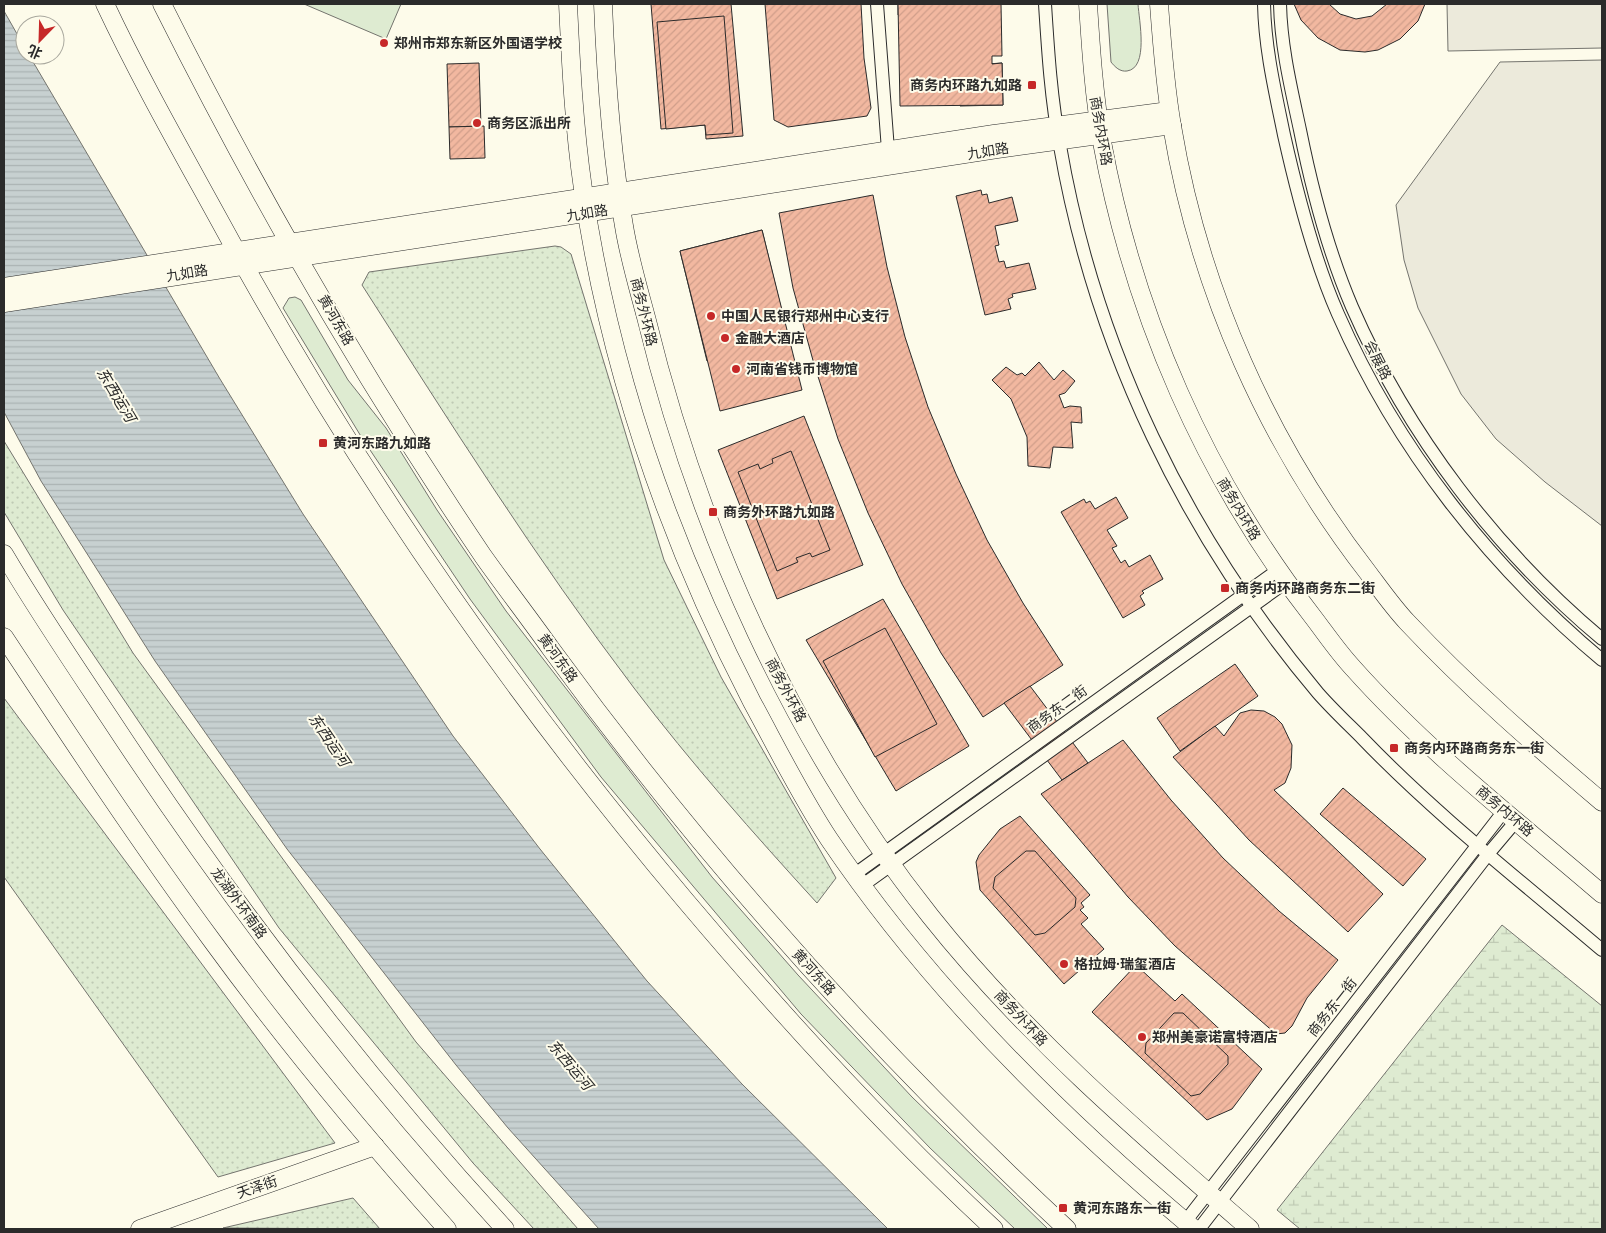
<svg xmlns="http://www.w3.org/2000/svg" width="1606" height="1233" font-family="'Roboto Condensed','Noto Sans SC',sans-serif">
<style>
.grass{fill:#deebd1;stroke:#74746e}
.wetland{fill:url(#wetland-marsh);stroke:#74746e}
.park{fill:url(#park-dots);stroke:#74746e}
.parking{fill:#eceadb;stroke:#74746e}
.water{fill:url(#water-rules);stroke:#74746e}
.building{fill:url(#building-hatch);stroke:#2b2b2b}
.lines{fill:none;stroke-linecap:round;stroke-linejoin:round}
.street-casing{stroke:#2b2b2b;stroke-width:14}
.secondary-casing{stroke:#2b2b2b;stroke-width:19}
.street{stroke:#fdfbea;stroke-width:12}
.secondary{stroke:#fdfbea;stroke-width:18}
.poi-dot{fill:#c62828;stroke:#fdfbea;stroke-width:2}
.labels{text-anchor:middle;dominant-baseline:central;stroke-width:4;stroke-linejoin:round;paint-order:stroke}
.poi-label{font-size:14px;font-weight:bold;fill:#2b2b2b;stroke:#fdfbea;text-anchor:start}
.street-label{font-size:14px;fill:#2b2b2b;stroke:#fdfbea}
.water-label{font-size:15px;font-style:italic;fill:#2b2b2b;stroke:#fdfbea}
</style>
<defs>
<pattern id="wetland-marsh" width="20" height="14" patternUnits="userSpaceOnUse" patternTransform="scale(1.25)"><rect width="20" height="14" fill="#deebd1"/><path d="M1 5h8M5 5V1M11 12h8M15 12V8" fill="none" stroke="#bfcab4"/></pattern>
<pattern id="park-dots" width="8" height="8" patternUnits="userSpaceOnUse" patternTransform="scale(1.25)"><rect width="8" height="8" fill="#deebd1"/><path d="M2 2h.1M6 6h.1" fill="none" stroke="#bfcab4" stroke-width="1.8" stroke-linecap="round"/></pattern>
<pattern id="water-rules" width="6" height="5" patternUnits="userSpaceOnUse" patternTransform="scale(1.25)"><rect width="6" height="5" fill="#c7d0d0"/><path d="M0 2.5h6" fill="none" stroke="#abb3b3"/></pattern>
<pattern id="building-hatch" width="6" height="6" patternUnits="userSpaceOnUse" patternTransform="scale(1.25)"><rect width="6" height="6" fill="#f2b8a0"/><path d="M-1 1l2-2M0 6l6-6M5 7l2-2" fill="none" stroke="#d09e8a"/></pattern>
</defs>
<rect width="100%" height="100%" fill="#fdfbea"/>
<g class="grass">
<path d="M304,4H401L386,39Z"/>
<path d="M1107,4H1138C1139,20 1149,68 1127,71C1120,72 1115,67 1111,62Z"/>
<path d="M295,297L301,300L348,380L386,428L437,510L506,611L712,877L798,975L912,1097L1048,1229H1015L930,1148L801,1014L601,777L470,599L362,438L283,308L289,298Z"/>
</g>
<path class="wetland" d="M1502,925L1602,1006V1229H1300L1277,1210Z"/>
<g class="park">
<path d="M555,246L561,247L571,254L664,560L721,677L836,878L817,903C754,834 691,763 634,688C536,559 449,421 362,285L369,272Z"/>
<path d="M4,441L133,653L416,1042L578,1229H534L473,1163L279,928L63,610L4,512Z"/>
<path d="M4,698L335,1143L218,1177L4,877Z"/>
<path d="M353,1198L380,1229L223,1228Z"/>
</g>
<g class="parking">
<path d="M1447,4H1602V48L1448,51Z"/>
<path d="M1602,60V526L1545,482L1496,439L1461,394L1418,308L1404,260L1396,205L1500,62Z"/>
</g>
<path class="water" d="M4,11L25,48V55H29L220,379L303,514L453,736L540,849L647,981L742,1084L888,1229H599L508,1128L456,1065L287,849L155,661L41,481L4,412Z"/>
<g class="building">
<path d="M651,4H731L743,136L706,139L705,125L661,129Z"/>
<path d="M765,4H861L864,58L871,108L867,116L788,127L774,120Z"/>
<path d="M898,4H938L949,16L946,20L987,64L1002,63L1003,105L960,106V85L930,53V46L918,38L905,15H898Z"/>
<path d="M898,4H1001L1002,56H992V64L1002,63L1003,105L900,106Z"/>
<path d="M1294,4H1329L1340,14L1356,19L1372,16L1387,4H1425L1418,21L1400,39L1378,50L1365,52L1340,50L1318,38L1301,20Z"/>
<path d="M724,16L733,133L706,135L705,125L666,129L657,22Z"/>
<path d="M479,63L481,126L449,127L447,64Z"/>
<path d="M484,126L485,158L450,159L449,127Z"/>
<path d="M981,190L982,195L987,194L989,203L1012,197L1018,221L995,226L999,245L995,246L999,262L1004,261L1006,268L1029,263L1036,289L1012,294L1013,297L1008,299L1011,309L985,315L956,196Z"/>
<path d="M873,195L887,267L905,337L928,407L956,474L987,540L1023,603L1063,665L983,717L941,653L902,584L868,513L838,439L814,364L793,288L779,213Z"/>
<path d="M762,230L781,308L733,317L742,350L707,361L680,251Z"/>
<path d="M762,230L802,390L720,411L680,251Z"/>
<path d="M1039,362L1054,380L1063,370L1075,381L1065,393L1059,395L1064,408L1070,406L1081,407L1082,423L1071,422L1073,448L1053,447L1050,468L1028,466L1027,437L1011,399L992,380L1006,367L1017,375L1022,373L1025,376Z"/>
<path d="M804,416L863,565L777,599L718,450Z"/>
<path d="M791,451L830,550L812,557L810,553L796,558L798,562L777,571L738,472L758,464L760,469L773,463L772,459Z"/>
<path d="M1116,497L1128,518L1107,530L1117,546L1112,548L1121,563L1125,560L1129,567L1150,555L1163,579L1142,591L1144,593L1140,596L1145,605L1123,618L1061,512L1084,499L1086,503L1090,501L1095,509Z"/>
<path d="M883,599L969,746L896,791L806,640Z"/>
<path d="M885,628L937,724L875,757L823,661Z"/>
<path d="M1235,664L1258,696L1180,751L1157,718Z"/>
<path d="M1030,686L1088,763L1062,780L1004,703Z"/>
<path d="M1251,710L1264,711L1275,717L1282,724L1292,745L1291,768L1285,783L1274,790L1383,894L1348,932L1249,840L1173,757L1215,726L1224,736L1240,713Z"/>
<path d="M1123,740L1171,800L1223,858L1279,911L1338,960L1307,998L1292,1026L1285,1033L1276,1034L1175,946L1128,897L1041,794Z"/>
<path d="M1343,788L1426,859L1403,886L1320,814Z"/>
<path d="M1020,816L1090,895L1081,903L1084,907L1080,910L1088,918L1081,924L1104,949L1064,984L980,890L976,862L979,855L1000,829Z"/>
<path d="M1026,851H1035L1076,898L1075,907L1045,933L1035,935L993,888L995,877Z"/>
<path d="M1136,965L1175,1001L1182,994L1262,1069L1232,1109L1207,1120L1092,1012Z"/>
<path d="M1174,1013H1183L1228,1056V1064L1200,1094L1191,1096L1145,1053L1146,1043Z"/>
</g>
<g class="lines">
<g class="street-casing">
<g id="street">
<path d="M877,4L888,150"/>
<path d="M1045,4C1048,51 1051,99 1060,146C1095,349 1186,536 1318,693C1332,709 1347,723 1362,738C1436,815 1521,881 1602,950"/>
<path d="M1264,4C1265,49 1275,91 1284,135C1297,193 1314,260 1338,314C1397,449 1490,566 1602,660"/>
<path d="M1280,4C1281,47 1291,88 1300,130C1312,190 1328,251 1352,307C1408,435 1496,550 1602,639"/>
<path d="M855,874L1278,570"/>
<path d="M863,885L1286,582"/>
<path d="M1185,1222L1504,811"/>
<path d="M1199,1229L1489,853L1516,821"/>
</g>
</g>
<g class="secondary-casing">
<g id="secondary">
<path d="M105,4C144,87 190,166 234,247C362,479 514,697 685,900C782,1015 884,1127 994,1229"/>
<path d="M162,4C256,192 365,381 483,556C505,587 529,618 551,649C704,859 877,1052 1067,1229"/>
<path d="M568,4C571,66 574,127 583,189C609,368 669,541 752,702C777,748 800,795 829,839C927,984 1060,1117 1194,1229"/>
<path d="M603,4C606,78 611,153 624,226C629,257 638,287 646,317C698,531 793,744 931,917C1024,1034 1138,1132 1250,1229"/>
<path d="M1088,4C1091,50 1094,96 1102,142C1134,315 1205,478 1313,617C1326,634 1338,652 1353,668C1428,752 1517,821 1602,894"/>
<path d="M1159,4C1162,45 1165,86 1172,126C1199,289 1268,444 1369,574C1381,590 1393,607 1407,622C1468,687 1535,745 1602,802"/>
<path d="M4,287L994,134L1169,111"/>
<path d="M4,303L997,149L1172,125"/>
<path d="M4,554C37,610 73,663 109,717C228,898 359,1070 505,1229"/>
<path d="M4,637C72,740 140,843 213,942C286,1042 365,1137 447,1229"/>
<path d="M140,1229L375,1146"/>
</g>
</g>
<use href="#street" class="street"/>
<use href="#secondary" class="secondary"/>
</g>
<g class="poi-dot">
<circle cx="384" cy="43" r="5"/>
<rect x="1027" y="80" width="10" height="10" rx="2.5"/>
<circle cx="477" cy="123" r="5"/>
<circle cx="711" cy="316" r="5"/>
<circle cx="725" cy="338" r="5"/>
<circle cx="736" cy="369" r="5"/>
<rect x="318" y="438" width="10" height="10" rx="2.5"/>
<rect x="708" y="507" width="10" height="10" rx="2.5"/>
<rect x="1220" y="583" width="10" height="10" rx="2.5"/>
<rect x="1389" y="743" width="10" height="10" rx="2.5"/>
<circle cx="1064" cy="964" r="5"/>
<circle cx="1142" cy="1037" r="5"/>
<rect x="1058" y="1203" width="10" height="10" rx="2.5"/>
</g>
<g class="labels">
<g class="poi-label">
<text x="394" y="43">郑州市郑东新区外国语学校</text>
<text x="1022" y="85" text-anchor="end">商务内环路九如路</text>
<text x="487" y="123">商务区派出所</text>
<text x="721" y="316">中国人民银行郑州中心支行</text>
<text x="735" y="338">金融大酒店</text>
<text x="746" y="369">河南省钱币博物馆</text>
<text x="333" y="443">黄河东路九如路</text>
<text x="723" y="512">商务外环路九如路</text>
<text x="1235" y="588">商务内环路商务东二街</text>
<text x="1404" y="748">商务内环路商务东一街</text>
<text x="1074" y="964">格拉姆·瑞玺酒店</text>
<text x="1152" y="1037">郑州美豪诺富特酒店</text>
<text x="1073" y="1208">黄河东路东一街</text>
</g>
<g class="street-label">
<text transform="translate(1101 131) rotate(80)">商务内环路</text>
<text transform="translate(988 151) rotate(-9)">九如路</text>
<text transform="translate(587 213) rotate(-9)">九如路</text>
<text transform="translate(187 273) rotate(-9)">九如路</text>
<text transform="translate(644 312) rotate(76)">商务外环路</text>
<text transform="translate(336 320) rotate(60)">黄河东路</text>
<text transform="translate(1378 360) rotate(63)">会展路</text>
<text transform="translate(1239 509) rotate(59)">商务内环路</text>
<text transform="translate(558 658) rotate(54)">黄河东路</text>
<text transform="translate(786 690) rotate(62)">商务外环路</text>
<text transform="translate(1057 709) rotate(-36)">商务东二街</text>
<text transform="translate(1505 811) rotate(40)">商务内环路</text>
<text transform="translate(239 903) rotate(54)">龙湖外环南路</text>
<text transform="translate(814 972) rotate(48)">黄河东路</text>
<text transform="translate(1332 1007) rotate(-52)">商务东一街</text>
<text transform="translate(1021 1018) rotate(47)">商务外环路</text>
<text transform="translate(257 1187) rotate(-19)">天泽街</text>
</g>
<g class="water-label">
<text transform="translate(116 395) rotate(59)">东西运河</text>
<text transform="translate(329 740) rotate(56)">东西运河</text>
<text transform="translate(570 1065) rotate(50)">东西运河</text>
</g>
</g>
<rect width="1606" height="1233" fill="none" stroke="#2b2b2b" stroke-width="10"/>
<g transform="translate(40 40) rotate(203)"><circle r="24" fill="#fdfbea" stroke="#a9a89e"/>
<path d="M0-4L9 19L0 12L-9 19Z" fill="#c62828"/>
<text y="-8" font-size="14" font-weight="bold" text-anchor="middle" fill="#2b2b2b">北</text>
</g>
</svg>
